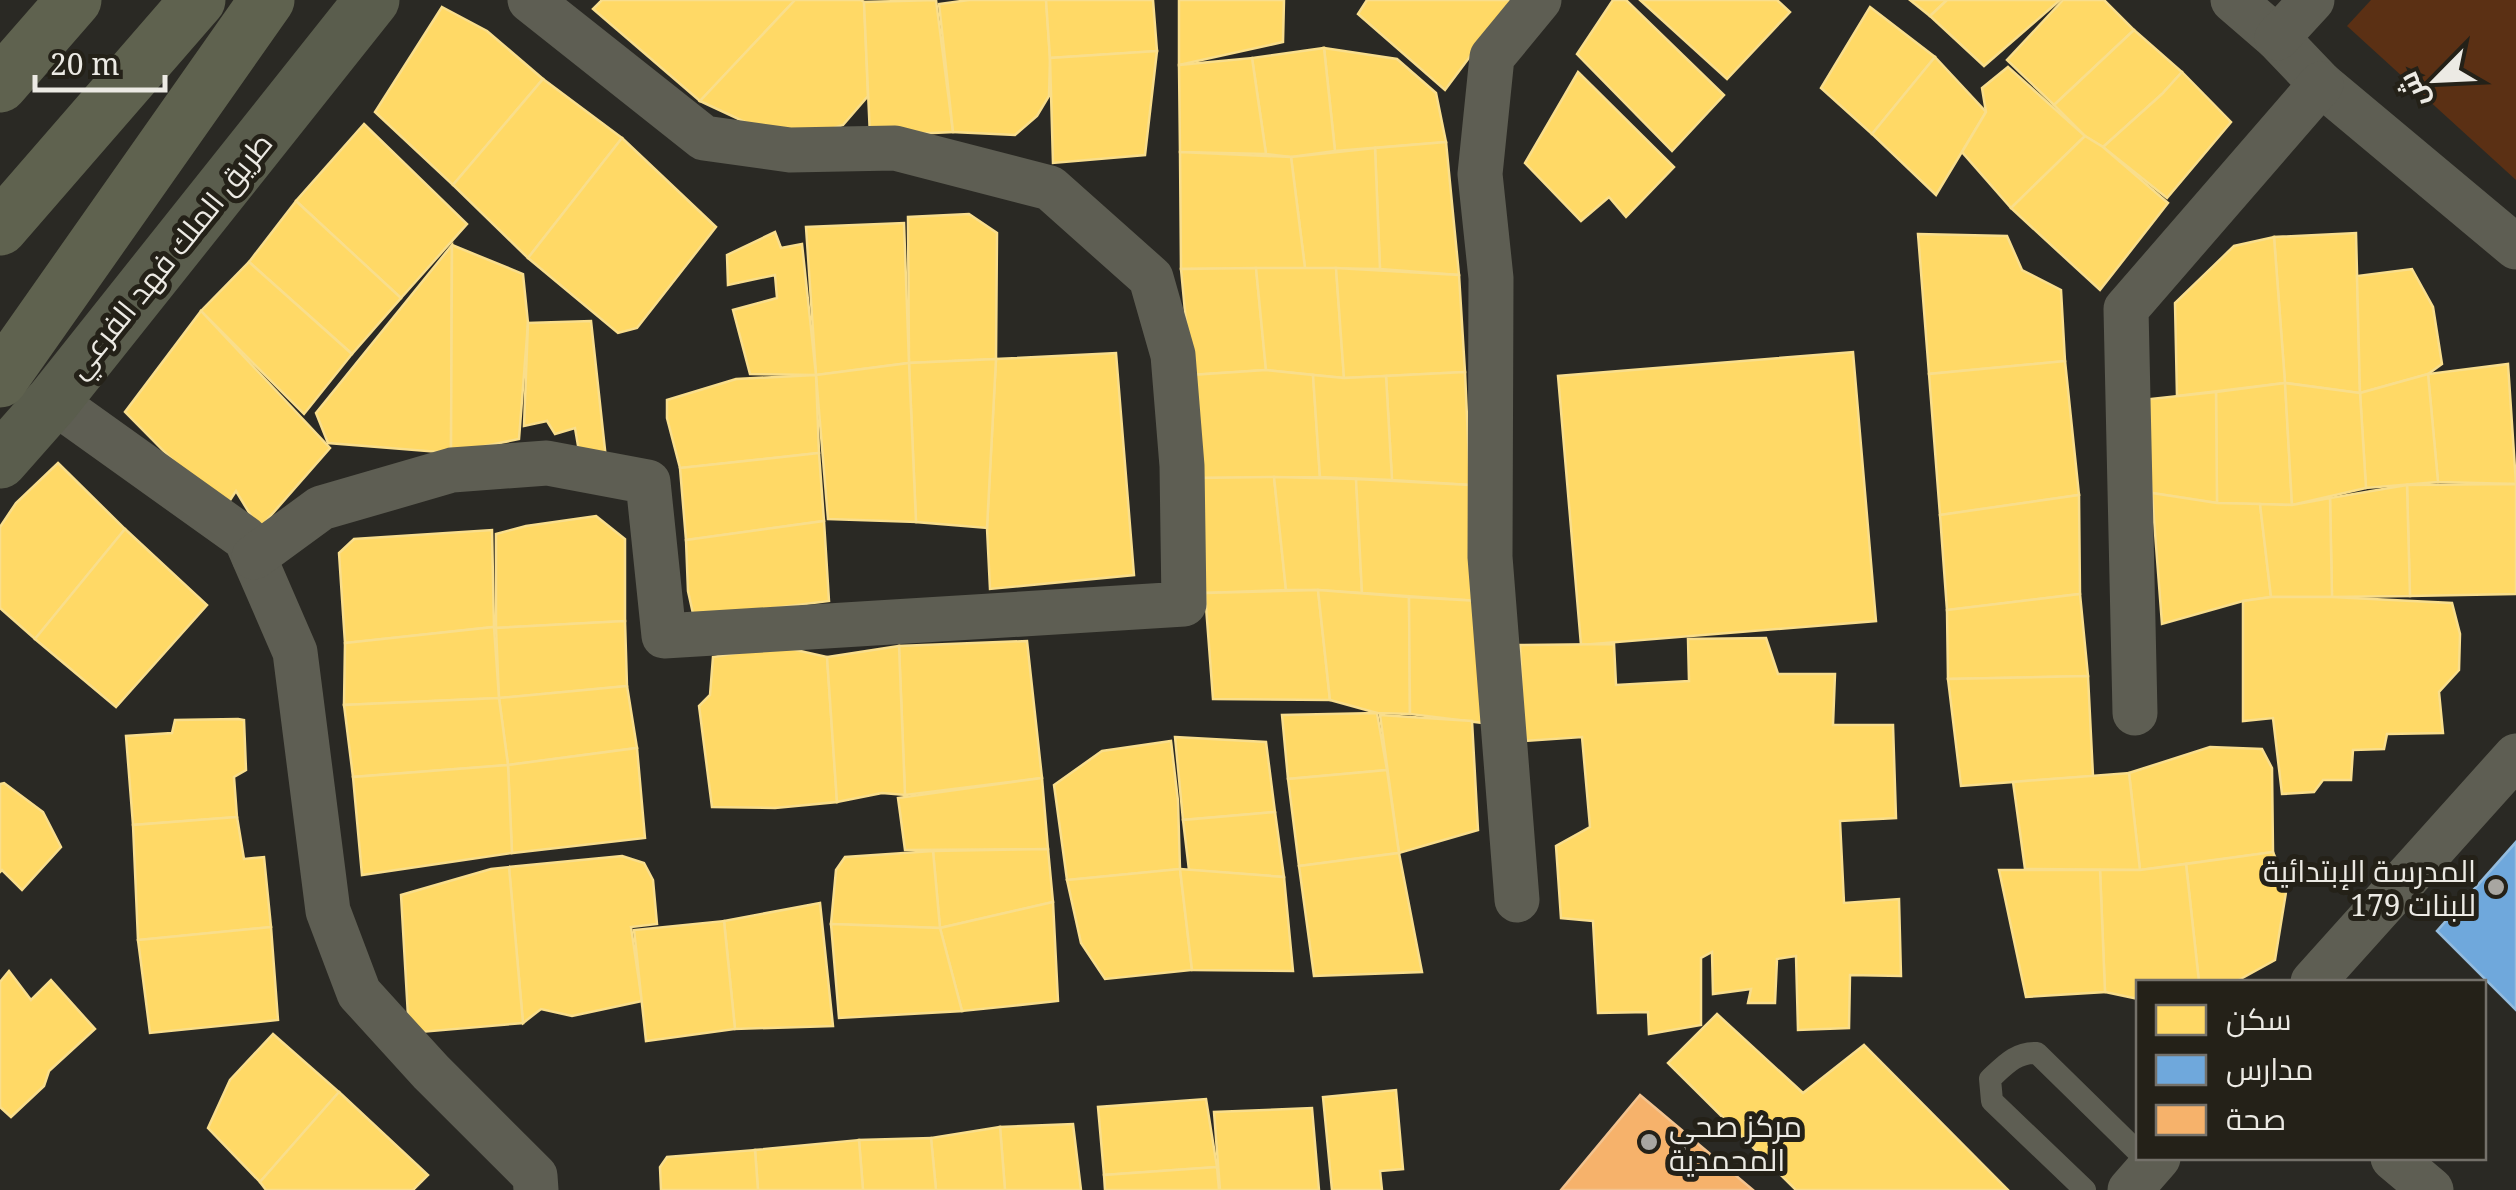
<svg xmlns="http://www.w3.org/2000/svg" width="2516" height="1190" font-family="'Noto Serif',Cairo,serif">
<style>
.green{fill:#5b3014}
.homes{fill:#ffd966;stroke:#f9de8c;stroke-width:2.5}
.schools{fill:#6fa8dc;stroke:#94bcde;stroke-width:2.5}
.health{fill:#f6b26b;stroke:#f3c38f;stroke-width:2.5}
.lines{fill:none;stroke-linecap:round;stroke-linejoin:round}
.lane{stroke:#5e5e53;stroke-width:22}
.street{stroke:#5e5e53;stroke-width:45}
.primary{stroke:#5a5d4d;stroke-width:55}
.highway{stroke:#5f624f;stroke-width:55}
.poi-dot{fill:#a8a6a1;stroke:#242118;stroke-width:4}
.labels{text-anchor:middle;dominant-baseline:central;stroke-width:10;stroke-linejoin:round;paint-order:stroke}
.street-label{font-size:30px;fill:#eceae4;stroke:#242118}
.poi-label{font-size:30px;fill:#eceae4;stroke:#242118;text-anchor:end}
</style>
<rect width="100%" height="100%" fill="#2a2924"/>
<path class="green" d="M2371,0H2516V180L2347,26Z"/>
<g class="homes">
<path d="M602,0H795L700,101L593,9Z"/>
<path d="M795,0H861L864,2L868,96L843,125L790,143L700,101Z"/>
<path d="M936,0L953,132L870,136L864,2Z"/>
<path d="M969,0H1046L1050,58L1049,96L1037,116L1015,135L953,132L939,4Z"/>
<path d="M1046,0H1153L1157,51L1050,58Z"/>
<path d="M1179,0H1284L1283,42L1179,65Z"/>
<path d="M1367,0H1512L1445,90L1358,14Z"/>
<path d="M1613,0H1626L1724,95L1672,151L1577,54Z"/>
<path d="M1640,0H1777L1790,12L1727,79Z"/>
<path d="M1910,0H1947L1930,16Z"/>
<path d="M1947,0H2060L1984,66L1930,16Z"/>
<path d="M2063,0H2104L2134,30L2054,105L2007,60Z"/>
<path d="M442,7L487,31L543,79L453,185L375,112Z"/>
<path d="M1870,7L1935,57L1872,134L1821,88Z"/>
<path d="M2134,30L2182,72L2162,94L2103,147L2085,136L2054,105Z"/>
<path d="M1324,48L1397,59L1436,93L1446,142L1335,151Z"/>
<path d="M1324,48L1335,151L1291,157L1266,154L1252,58Z"/>
<path d="M1157,51L1145,155L1053,163L1050,58Z"/>
<path d="M1935,57L1986,112L1936,195L1872,134Z"/>
<path d="M1252,58L1266,154L1180,152L1179,65Z"/>
<path d="M2008,67L2085,136L2011,208L1962,152L1986,112L1982,88Z"/>
<path d="M1578,72L1674,167L1626,217L1609,197L1581,221L1525,163Z"/>
<path d="M2182,72L2231,122L2167,198L2103,147L2162,94Z"/>
<path d="M543,79L622,138L528,258L453,185Z"/>
<path d="M364,124L467,224L401,298L296,201Z"/>
<path d="M2085,136L2103,147L2168,203L2100,290L2011,208Z"/>
<path d="M622,138L716,227L637,328L618,333L528,258Z"/>
<path d="M1446,142L1459,275L1380,269L1375,148Z"/>
<path d="M1375,148L1380,269L1305,268L1291,157Z"/>
<path d="M1180,152L1291,157L1305,268L1181,269Z"/>
<path d="M296,201L401,298L352,354L249,262Z"/>
<path d="M969,214L997,233L996,359L909,363L908,217Z"/>
<path d="M904,223L909,363L816,375L806,227Z"/>
<path d="M775,232L781,248L802,244L816,375L750,374L733,310L777,298L775,275L728,285L727,255Z"/>
<path d="M2356,233L2360,393L2285,383L2274,237Z"/>
<path d="M1918,234L2007,236L2022,270L2061,290L2065,361L1929,374Z"/>
<path d="M2274,237L2285,383L2177,396L2175,303L2234,246Z"/>
<path d="M452,245L451,453L328,443L316,413Z"/>
<path d="M452,245L523,274L528,323L519,439L451,453Z"/>
<path d="M249,262L352,354L304,414L201,311Z"/>
<path d="M1256,268L1266,370L1191,375L1181,269Z"/>
<path d="M1256,268H1336L1344,378L1266,370Z"/>
<path d="M1336,268L1459,275L1465,372L1344,378Z"/>
<path d="M2412,269L2433,307L2442,364L2428,374L2360,393L2357,276Z"/>
<path d="M201,311L330,448L259,529L236,491L223,511L125,412Z"/>
<path d="M591,321L606,459L581,463L575,428L555,434L547,421L524,426L528,323Z"/>
<path d="M1853,352L1876,621L1581,645L1558,376Z"/>
<path d="M1116,353L1134,575L990,589L987,528L996,359Z"/>
<path d="M996,359L987,528L916,522L909,363Z"/>
<path d="M2065,361L2079,495L1940,515L1929,374Z"/>
<path d="M909,363L916,522L828,519L816,375Z"/>
<path d="M2508,364L2516,484L2438,482L2428,374Z"/>
<path d="M1266,370L1313,375L1320,477L1197,478L1191,375Z"/>
<path d="M1465,372L1470,485L1392,480L1386,376Z"/>
<path d="M2428,374L2438,482L2366,488L2360,393Z"/>
<path d="M816,375L819,453L680,468L667,418V400L736,379Z"/>
<path d="M1313,375L1344,378L1386,376L1392,480L1320,477Z"/>
<path d="M2285,383L2292,505L2217,503L2216,392Z"/>
<path d="M2285,383L2360,393L2366,488L2292,505Z"/>
<path d="M2216,392L2217,503L2152,493L2141,400Z"/>
<path d="M819,453L824,521L686,540L680,468Z"/>
<path d="M58,463L125,529L35,639L0,608V527L16,503Z"/>
<path d="M1274,477L1286,590L1205,593L1197,478Z"/>
<path d="M1274,477L1356,479L1362,593L1318,590H1286Z"/>
<path d="M1356,479L1470,485L1479,601L1362,593Z"/>
<path d="M2516,484V594L2410,596L2407,485Z"/>
<path d="M2407,485L2410,596L2332,597L2330,498Z"/>
<path d="M2152,493L2217,503L2260,504L2271,597L2243,601L2162,624Z"/>
<path d="M2079,495L2080,594L1947,610L1940,515Z"/>
<path d="M2330,498L2332,597H2271L2260,504L2292,505Z"/>
<path d="M596,516L625,539V621L496,628V534L526,526Z"/>
<path d="M824,521L829,601L694,618L688,591L686,540Z"/>
<path d="M125,529L207,605L116,707L35,639Z"/>
<path d="M492,530L494,627L345,643L339,553L354,539Z"/>
<path d="M1318,590L1330,700L1213,699L1205,593Z"/>
<path d="M1318,590L1409,597L1410,714L1377,713L1330,700Z"/>
<path d="M2080,594L2088,676L1948,679L1947,610Z"/>
<path d="M1409,597L1479,601L1491,724L1410,714Z"/>
<path d="M2271,597H2332L2452,603L2460,634L2459,670L2439,692L2443,733L2387,734L2384,749L2353,750L2351,780H2323L2314,792L2282,794L2273,718L2243,721V601Z"/>
<path d="M625,621L627,686L499,698L496,628Z"/>
<path d="M494,627L499,698L344,705L345,643Z"/>
<path d="M1766,638L1778,674H1835L1833,725H1893L1896,818L1840,821L1844,903L1899,899L1901,976L1850,975L1849,1028L1798,1030L1796,956L1777,959L1775,1003H1748L1751,989L1713,994L1712,952L1701,958V1025L1649,1034L1648,1012L1598,1013L1593,921L1561,918L1556,846L1590,827L1582,737L1524,741L1520,645L1614,644L1616,685L1689,681L1688,639Z"/>
<path d="M1027,641L1042,778L905,795L899,646Z"/>
<path d="M778,646L827,657L837,802L775,808L712,807L699,706L710,695L713,657Z"/>
<path d="M899,646L905,795L882,793L837,802L827,657Z"/>
<path d="M2088,676L2093,776L1961,786L1948,679Z"/>
<path d="M627,686L637,748L508,765L499,698Z"/>
<path d="M499,698L508,765L353,777L344,705Z"/>
<path d="M1377,713L1387,770L1288,779L1282,715Z"/>
<path d="M1380,715L1472,721L1478,830L1399,853Z"/>
<path d="M238,719L244,720L246,770L234,777L237,817L133,825L126,736L172,733L175,720Z"/>
<path d="M1175,737L1266,742L1275,812L1183,820Z"/>
<path d="M1171,741L1178,801L1180,869L1067,880L1054,785L1102,751Z"/>
<path d="M2210,747L2262,749L2272,768L2273,852L2140,870L2129,773Z"/>
<path d="M637,748L645,838L512,853L508,765Z"/>
<path d="M508,765L512,853L362,875L353,777Z"/>
<path d="M1387,770L1399,853L1299,866L1288,779Z"/>
<path d="M2129,773L2140,870L2025,869L2013,782Z"/>
<path d="M1042,778L1048,849L905,850L898,798Z"/>
<path d="M4,783L43,812L61,847L22,890L2,870L0,872V784Z"/>
<path d="M1275,812L1284,877L1189,870L1183,820Z"/>
<path d="M237,817L244,859L264,857L271,927L138,940L133,825Z"/>
<path d="M1048,849L1053,902L940,928L933,851Z"/>
<path d="M933,851L940,928L831,924L836,870L845,857Z"/>
<path d="M2273,852L2287,886L2275,960L2235,982H2199L2186,864Z"/>
<path d="M1399,853L1422,972L1314,976L1299,866Z"/>
<path d="M622,856L644,863L653,880L657,924L631,927L642,1001L572,1016L541,1009L523,1023L509,867Z"/>
<path d="M2186,864L2199,982H2138V999L2105,992L2100,870H2140Z"/>
<path d="M509,867L523,1023L409,1033L401,895L491,869Z"/>
<path d="M1180,869L1192,970L1105,979L1081,943L1067,880Z"/>
<path d="M1180,869L1284,877L1293,971L1192,970Z"/>
<path d="M1999,870H2100L2105,992L2026,997Z"/>
<path d="M1053,902L1058,1001L962,1011L940,928Z"/>
<path d="M820,903L833,1026L735,1029L724,921Z"/>
<path d="M724,921L735,1029L646,1041L634,930Z"/>
<path d="M831,924L940,928L962,1011L839,1018Z"/>
<path d="M271,927L278,1020L150,1033L138,940Z"/>
<path d="M9,971L31,1000L51,980L95,1029L49,1071L44,1086L11,1117L0,1107V982Z"/>
<path d="M1717,1014L1803,1093L1864,1045L2008,1190H1796L1668,1063Z"/>
<path d="M273,1034L339,1092L260,1182L208,1128L230,1080Z"/>
<path d="M1396,1090L1403,1169L1380,1171L1382,1190H1332L1323,1097Z"/>
<path d="M339,1092L428,1175L413,1190H266L260,1182Z"/>
<path d="M1206,1099L1217,1167L1104,1175L1098,1107Z"/>
<path d="M1312,1108L1319,1190H1220L1214,1112Z"/>
<path d="M1073,1124L1081,1190H1005L1000,1127Z"/>
<path d="M1000,1127L1005,1190H936L931,1138Z"/>
<path d="M931,1138L936,1190H863L859,1140Z"/>
<path d="M859,1140L863,1190H758L755,1150Z"/>
<path d="M755,1150L758,1190H661L660,1167L667,1157Z"/>
<path d="M1217,1167L1219,1190H1105L1104,1175Z"/>
</g>
<path class="schools" d="M2516,842V1010L2437,931Z"/>
<path class="health" d="M1640,1095L1753,1190H1561Z"/>
<g class="lines">
<path class="lane" d="M2085,1190L1992,1101L1990,1079C2005,1065 2016,1052 2037,1053L2138,1152"/>
<g class="street">
<path d="M2233,0L2277,38L2321,84L2516,247"/>
<path d="M2277,38L2312,0"/>
<path d="M53,401L246,539L295,652L328,911L359,993L431,1072L535,1176L536,1190"/>
<path d="M254,557L321,508L452,470L547,463L648,482L664,636L1184,604L1182,466L1173,355L1151,278L1050,188L895,148L790,150L704,138L530,0"/>
<path d="M2135,713L2126,309L2321,84"/>
<path d="M1517,900L1490,557L1491,278L1480,174L1492,57L1539,0"/>
<path d="M2313,982L2516,756"/>
<path d="M2393,1158L2431,1190"/>
<path d="M2130,1190L2158,1158"/>
</g>
<path class="primary" d="M0,461L53,401L372,0"/>
<g class="highway">
<path d="M0,85L74,0"/>
<path d="M0,228L198,0"/>
<path d="M0,380L267,0"/>
</g>
</g>
<g class="poi-dot">
<circle cx="2496" cy="887" r="10"/>
<circle cx="1649" cy="1142" r="10"/>
</g>
<g class="labels">
<g class="street-label">
<text transform="translate(169 255) rotate(-51)">طريق الملك فهد الفرعي</text>
</g>
<g class="poi-label">
<text x="2476" y="870">المدرسة الإبتدائية<tspan x="2476" dy="34">179 للبنات</tspan></text>
<text x="1669" y="1125" text-anchor="start">مركز صحي<tspan x="1669" dy="34">المحمدية</tspan></text>
</g>
</g>
<rect x="2136" y="980" width="350" height="180" fill="#242118" stroke="#74716a" stroke-width="2.5"/>
<rect x="2156" y="1005" width="50" height="30" fill="#ffd966" stroke="#74716a" stroke-width="2.5"/>
<text x="2226" y="1030" font-size="30" fill="#eceae4">سكن</text>
<rect x="2156" y="1055" width="50" height="30" fill="#6fa8dc" stroke="#74716a" stroke-width="2.5"/>
<text x="2226" y="1080" font-size="30" fill="#eceae4">مدارس</text>
<rect x="2156" y="1105" width="50" height="30" fill="#f6b26b" stroke="#74716a" stroke-width="2.5"/>
<text x="2226" y="1130" font-size="30" fill="#eceae4">صحة</text>
<g transform="translate(2436 80) rotate(246)" stroke="#242118" stroke-width="8" paint-order="stroke">
<path d="M0-8L18 38L0 25L-18 38Z" fill="#eceae4"/>
<text y="-15" font-size="28" font-weight="bold" text-anchor="middle" fill="#eceae4">ش</text>
</g>
<path d="M35 75v15h130v-15" fill="none" stroke="#eceae4" stroke-width="5"/>
<text x="50" y="75" font-size="30" fill="#eceae4" stroke="#242118" stroke-width="8" paint-order="stroke">20 m</text>
</svg>
